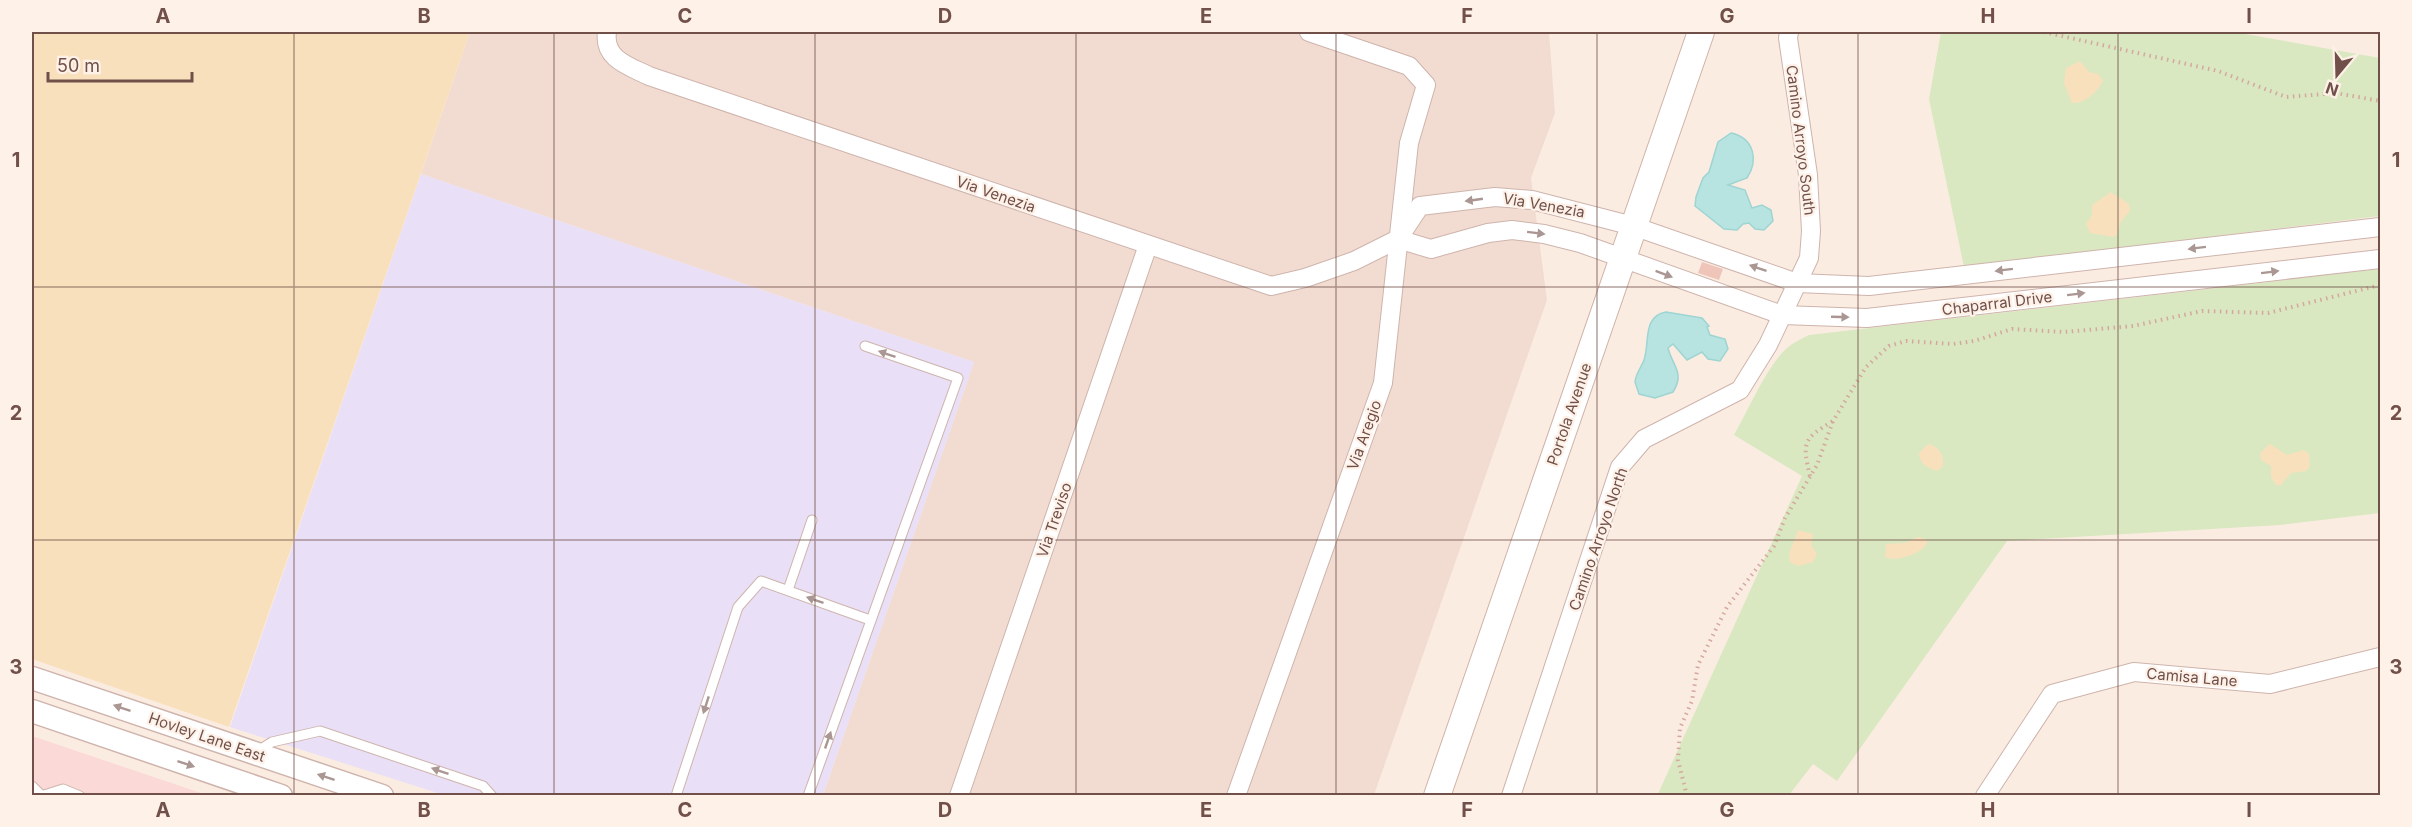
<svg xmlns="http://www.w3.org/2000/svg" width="2412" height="827" font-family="Inter,sans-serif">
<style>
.residential{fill:#f2dcd1}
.commercial{fill:#fbd9d6}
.education{fill:#e9dff7}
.green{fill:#d9e8c1}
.sand{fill:#f9e0bd}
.water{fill:#b7e3e1;stroke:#9ed5d2;stroke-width:1.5}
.building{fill:#efc5ba}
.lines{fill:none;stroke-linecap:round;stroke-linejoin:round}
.service-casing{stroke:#ceb4ac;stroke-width:11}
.minor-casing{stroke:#ceb4ac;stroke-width:20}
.tertiary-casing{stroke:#ceb4ac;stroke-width:25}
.secondary-casing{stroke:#d0b3a9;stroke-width:28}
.path{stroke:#d4a89e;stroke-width:4;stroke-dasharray:1.5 4.5;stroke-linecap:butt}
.service{stroke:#fff;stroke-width:9}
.minor{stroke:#fff;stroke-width:18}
.tertiary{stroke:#fff;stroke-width:22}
.secondary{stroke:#fff;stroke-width:26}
.oneway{fill:#aa9692}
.grid{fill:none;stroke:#71504a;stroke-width:1.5;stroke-opacity:0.55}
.labels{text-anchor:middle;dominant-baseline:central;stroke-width:4.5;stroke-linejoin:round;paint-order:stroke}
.street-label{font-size:15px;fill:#71504a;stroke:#fef1e7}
.neatline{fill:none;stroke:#71504a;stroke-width:2}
.grid-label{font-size:20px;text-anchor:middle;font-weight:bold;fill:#71504a}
</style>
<rect width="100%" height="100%" fill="#fbece2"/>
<path class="residential" d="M470,32H1549L1555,113L1531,178L1547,300L1374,795H823L974,362L421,174Z"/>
<path class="commercial" d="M32,736L207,795L32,796Z"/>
<path class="education" d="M421,174L974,362L823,795H444L230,727Z"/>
<g class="green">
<path d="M1941,32H2234L2380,58V216L1964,267L1929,99Z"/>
<path d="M2380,269V513L2280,525L2007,541L1837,781L1813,764L1789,795L1657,796L1802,476L1734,435C1747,412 1767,367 1785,350C1792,343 1801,339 1809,335Z"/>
</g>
<g class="sand">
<path d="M32,32H470L229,727L32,659Z"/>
<path d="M2080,61L2089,72L2098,74L2103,80C2098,92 2085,104 2072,103L2064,83L2066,68Z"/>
<path d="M2111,192L2129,204L2130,211L2120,223L2117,235L2113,237L2090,233L2086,224L2092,215V205Z"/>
<path d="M1928,444C1939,447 1944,454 1943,466L1937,471C1927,468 1919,463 1919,453Z"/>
<path d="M2270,444L2287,455L2304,450L2309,454L2310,466L2306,471L2291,473L2281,485H2276L2271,477V466L2261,460L2260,453Z"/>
<path d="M1798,530L1813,534L1811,545L1817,554L1813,562L1798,566L1790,562L1789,554Z"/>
<path d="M1918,537L1926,539L1927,543C1923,553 1895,563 1885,557L1886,544L1905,543Z"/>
</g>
<g class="water">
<path d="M1731,133C1754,138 1759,160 1747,178L1728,185L1745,190L1752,208L1762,205L1771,210L1773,221L1764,230L1755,229L1749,223L1743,224L1737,230L1724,229L1695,206L1696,197L1703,178L1709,172L1718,142Z"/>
<path d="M1666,312L1702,318L1709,326L1707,327L1710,335L1725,339L1728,349L1720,361L1708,359L1702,352L1687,360L1673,344L1668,348C1673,367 1685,373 1673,392L1655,398L1639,394L1635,382C1636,373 1641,368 1644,360C1650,343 1642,316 1666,312Z"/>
</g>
<path class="building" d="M1702,262L1723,269L1719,280L1698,273Z"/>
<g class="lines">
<g class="service-casing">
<g id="service">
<path d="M788,590L812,520"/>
<path d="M256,752L272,742L320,731L483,786L492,796"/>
<path d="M32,786L41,795"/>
<path d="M41,796L63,789L80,796"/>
<path d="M676,796L738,607L761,581L870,620"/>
<path d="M808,796L958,378L865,346"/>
</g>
</g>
<g class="minor-casing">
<g id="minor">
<path d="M607,32C603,59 629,66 649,76L1271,286L1305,278L1354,261L1398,239L1420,206L1495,197L1532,200L1633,226L1797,283L1869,286L2380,227"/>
<path d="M1398,239L1431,249L1488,233L1512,230L1544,234L1580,243L1782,315L1867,318L2380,259"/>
<path d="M959,796L1148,245"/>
<path d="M1236,796L1383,383L1409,143L1426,85L1409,66L1309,32"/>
<path d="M1511,796L1620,467L1644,439L1740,390L1768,345L1809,258L1811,231L1808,175L1788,38L1789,32"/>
<path d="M1985,796L2052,694L2134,672L2270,684L2380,657"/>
</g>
</g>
<g class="tertiary-casing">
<g id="tertiary">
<path d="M32,678L382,796"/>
<path d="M32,711L281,796"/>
</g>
</g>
<g class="secondary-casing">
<path id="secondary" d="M1437,796L1701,32"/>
</g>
<g class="path">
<path d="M2044,32L2218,71L2286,97L2336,93L2380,101"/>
<path d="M1810,476C1802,442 1803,439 1833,421"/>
<path d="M1687,796L1678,760L1680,728L1692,701L1698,665L1727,607L1774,546L1785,518L1817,465L1833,421L1866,367L1889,346L1906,341L1953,344L1974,341L2012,329L2064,332L2133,326L2202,311L2268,313L2380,285"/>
</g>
<use href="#service" class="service"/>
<use href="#minor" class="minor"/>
<use href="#tertiary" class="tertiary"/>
<use href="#secondary" class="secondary"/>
</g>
<defs><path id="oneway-solid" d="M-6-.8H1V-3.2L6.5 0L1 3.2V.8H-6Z" transform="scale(1.5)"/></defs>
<g class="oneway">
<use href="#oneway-solid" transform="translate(1474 200) rotate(172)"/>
<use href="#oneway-solid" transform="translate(1536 233) rotate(7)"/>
<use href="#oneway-solid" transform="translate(2197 248) rotate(173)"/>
<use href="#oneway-solid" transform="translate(1758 268) rotate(-161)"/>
<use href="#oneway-solid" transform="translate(2004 270) rotate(173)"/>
<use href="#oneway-solid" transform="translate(2270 272) rotate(-7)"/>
<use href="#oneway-solid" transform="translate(1664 274) rotate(21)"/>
<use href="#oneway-solid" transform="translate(2076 294) rotate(-7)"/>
<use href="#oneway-solid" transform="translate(1840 317) rotate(2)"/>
<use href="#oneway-solid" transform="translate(887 354) rotate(-161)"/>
<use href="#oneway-solid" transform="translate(815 600) rotate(-161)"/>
<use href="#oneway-solid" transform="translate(706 705) rotate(108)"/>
<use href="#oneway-solid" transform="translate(122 708) rotate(-161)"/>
<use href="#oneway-solid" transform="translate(828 740) rotate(-71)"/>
<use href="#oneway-solid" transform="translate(186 764) rotate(18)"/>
<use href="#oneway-solid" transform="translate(440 771) rotate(-161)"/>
<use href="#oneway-solid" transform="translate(326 777) rotate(-162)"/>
</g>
<path class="grid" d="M294,32V796M554,32V796M815,32V796M1076,32V796M1336,32V796M1597,32V796M1858,32V796M2118,32V796M32,287H2380M32,540H2380"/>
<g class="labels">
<g class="street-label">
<text transform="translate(1801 140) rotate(83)">Camino Arroyo South</text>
<text transform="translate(996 194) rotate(19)">Via Venezia</text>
<text transform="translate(1544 205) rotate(10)">Via Venezia</text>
<text transform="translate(1997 303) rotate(-7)">Chaparral Drive</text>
<text transform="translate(1569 414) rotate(-71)">Portola Avenue</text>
<text transform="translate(1364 435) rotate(-70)">Via Aregio</text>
<text transform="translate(1054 520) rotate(-71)">Via Treviso</text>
<text transform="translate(1598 539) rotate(-71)">Camino Arroyo North</text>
<text transform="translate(2192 677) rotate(5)">Camisa Lane</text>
<text transform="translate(207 737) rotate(19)">Hovley Lane East</text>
</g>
</g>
<rect width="2412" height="827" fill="none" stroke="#fef1e7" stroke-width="66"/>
<g transform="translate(2337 75) rotate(199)" stroke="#fef1e7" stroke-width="4.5" paint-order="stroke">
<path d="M0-4.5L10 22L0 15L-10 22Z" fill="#71504a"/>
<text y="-9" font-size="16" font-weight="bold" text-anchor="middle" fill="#71504a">N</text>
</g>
<path d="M48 72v9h144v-9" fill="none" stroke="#71504a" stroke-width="3"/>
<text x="57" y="72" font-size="18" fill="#71504a" stroke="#fef1e7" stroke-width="4.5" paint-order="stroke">50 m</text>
<rect x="33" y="33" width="2346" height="761" class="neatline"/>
<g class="grid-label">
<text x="163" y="23">A</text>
<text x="424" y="23">B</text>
<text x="685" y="23">C</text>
<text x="945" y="23">D</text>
<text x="1206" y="23">E</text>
<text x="1467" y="23">F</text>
<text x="1727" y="23">G</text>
<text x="1988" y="23">H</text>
<text x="2249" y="23">I</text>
<text x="16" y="167">1</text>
<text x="2396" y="167">1</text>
<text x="16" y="420">2</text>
<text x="2396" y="420">2</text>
<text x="16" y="674">3</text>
<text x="2396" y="674">3</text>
<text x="163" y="817">A</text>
<text x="424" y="817">B</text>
<text x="685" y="817">C</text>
<text x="945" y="817">D</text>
<text x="1206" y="817">E</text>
<text x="1467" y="817">F</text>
<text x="1727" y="817">G</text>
<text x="1988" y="817">H</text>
<text x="2249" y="817">I</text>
</g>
</svg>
